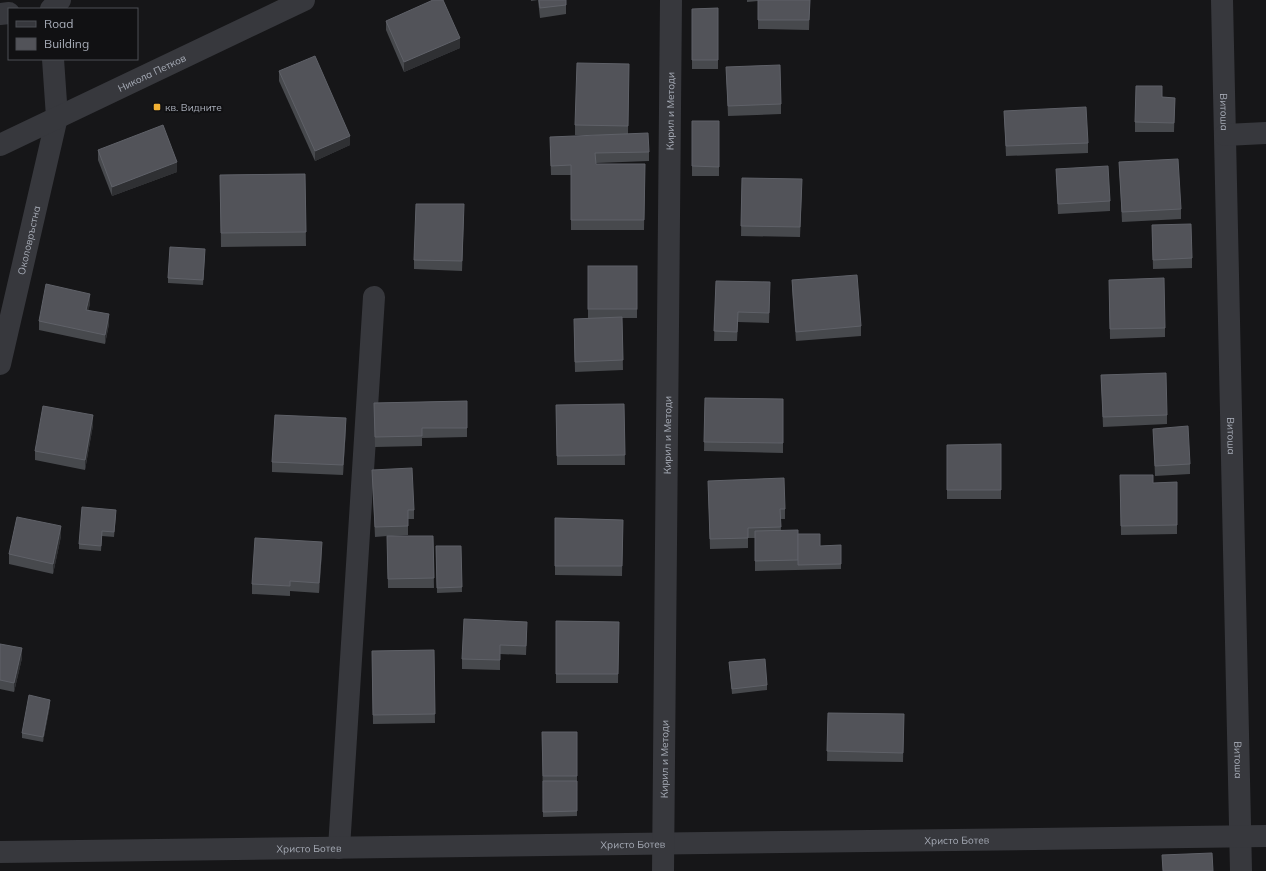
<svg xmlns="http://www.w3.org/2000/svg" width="1266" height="871" font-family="Mulish,sans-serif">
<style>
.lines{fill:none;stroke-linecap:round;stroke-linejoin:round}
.minor{stroke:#37383d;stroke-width:22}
.tertiary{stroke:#37383d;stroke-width:22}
.wall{fill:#47494d}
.shaded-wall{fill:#2f3033}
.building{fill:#525359;stroke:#5f6168}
.poi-dot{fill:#f2b134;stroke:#111113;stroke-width:1.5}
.labels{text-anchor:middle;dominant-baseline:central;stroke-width:4;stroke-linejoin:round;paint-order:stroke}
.street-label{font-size:10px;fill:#a8adb8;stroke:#111113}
.poi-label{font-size:10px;fill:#a8adb8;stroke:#111113;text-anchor:start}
</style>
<rect width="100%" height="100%" fill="#161618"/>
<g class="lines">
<g class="minor">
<path id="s1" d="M1222,0L1241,871"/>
<path d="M51,9L60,0"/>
<path d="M0,14L9,13"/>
<path d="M1225,135L1266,133"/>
<path id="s2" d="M0,364L57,117L53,59"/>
<path d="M339,848L374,297"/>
<path id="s3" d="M0,852L1266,836"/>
<path id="s4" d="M663,871L671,0"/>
</g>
<path class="tertiary" id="s5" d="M0,145L304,0"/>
</g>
<g class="wall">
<path d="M531,0H566V14L540,18L538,0L531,1Z"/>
<path d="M747,0H810L809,30L758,29V1L747,2Z"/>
<path d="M718,8V69H692V9Z"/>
<path d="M386,21L460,48L404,72L386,30Z"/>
<path d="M629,64L628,134L649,152V161L596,163V164H645L644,230H571V175H551L550,146L597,135H575V125Z"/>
<path d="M726,67L781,104V114L728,116Z"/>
<path d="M279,71L350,145L315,161L279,81Z"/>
<path d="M1162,97L1175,98L1174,132H1135V122Z"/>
<path d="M1004,111L1088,143V153L1006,156Z"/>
<rect x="692" y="121" width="27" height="55"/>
<path d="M98,150L177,172L112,196L98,160Z"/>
<path d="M1119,162L1181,209V219L1122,222Z"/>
<path d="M1056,169L1110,201V211L1058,214Z"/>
<path d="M305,174L306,246L221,247L220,175Z"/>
<path d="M742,178L802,188L800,237L741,236Z"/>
<path d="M464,214L462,271L414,269V260Z"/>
<path d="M1152,225L1192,258V268L1153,269Z"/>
<path d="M205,254L203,285L168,283V278Z"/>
<path d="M588,266H637V318H622L623,370L575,372L574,328L588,318Z"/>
<path d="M792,280L861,326V336L796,341L792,290Z"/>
<path d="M1109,280L1165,328V337L1110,339Z"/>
<path d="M716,281L770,291L769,323L738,322L737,341H714Z"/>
<path d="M90,304L88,310L109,324L105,344L39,330V321Z"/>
<path d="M1101,375L1167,415V424L1103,427Z"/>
<path d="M705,398L783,399V453L704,451Z"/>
<path d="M467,401V437L422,438V446L375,447L374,403Z"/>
<path d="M624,404L625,465H557L556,405Z"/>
<path d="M93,425L85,470L35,460V451Z"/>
<path d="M346,428L343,475L272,472V462Z"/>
<path d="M1153,429L1190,464V474L1155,476Z"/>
<path d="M1001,444V499H947V445Z"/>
<path d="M372,470L414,510V519H408V535L392,536H433L434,588H388L387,536L375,537Z"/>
<path d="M1120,475L1153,483L1177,482V534L1121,535Z"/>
<path d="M708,481L785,509V519H780L781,530L798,534L820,546L841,545V569L755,571V538H748V548L710,549Z"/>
<path d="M116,515L114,537L102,536L101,551L79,549V544Z"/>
<path d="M555,518L623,520L622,576L555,575Z"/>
<path d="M61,536L53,574L9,564V554Z"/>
<path d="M436,546H461L462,592L437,593Z"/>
<path d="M322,552L319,593L290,591V596L252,594V584Z"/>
<path d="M556,621L619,622L618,683H556Z"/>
<path d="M527,631L526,655L500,654V670L462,669V659Z"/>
<path d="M0,644L22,658L14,692L0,689Z"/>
<path d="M434,650L435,723L373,724L372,651Z"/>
<path d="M729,662L767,685V690L732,694Z"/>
<path d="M50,705L43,742L22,738V733Z"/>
<path d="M828,713L904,714L903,762L827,761Z"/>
<path d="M542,732L577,776V816L543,817Z"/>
</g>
<g class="shaded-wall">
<path d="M460,38V48L404,72V62Z"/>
<path d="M350,136V145L315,161V151Z"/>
<path d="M177,162V172L112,196V187Z"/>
<path d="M90,294V304L86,320V310Z"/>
<path d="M109,314V324L105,344V335Z"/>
<path d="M93,415V425L85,470V460Z"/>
<path d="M346,418V428L343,475V465Z"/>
<path d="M61,526V536L53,574V564Z"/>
<path d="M322,542V552L319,593V583Z"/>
<path d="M22,648V658L14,692V683Z"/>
<path d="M50,700V705L43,742V737Z"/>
</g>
<g class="building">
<path d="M433,0H443L460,38L404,62L386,21Z"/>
<path d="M539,0H566V5L540,8Z"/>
<path d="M758,0H810L809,20H758Z"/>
<path d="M718,8V60H692V9Z"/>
<path d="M315,56L350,136L315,151L279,71Z"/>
<path d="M577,63L629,64L628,126L575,125Z"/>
<path d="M780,65L781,104L728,106L726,67Z"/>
<path d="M1136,86H1162V97L1175,98L1174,123L1135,122Z"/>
<path d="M1086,107L1088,143L1006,146L1004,111Z"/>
<path d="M692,121H719V167L692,166Z"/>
<path d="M163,125L177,162L112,187L98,150Z"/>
<path d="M648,133L649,152L595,153L596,164H645L644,220H571V165L551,166L550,137Z"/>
<path d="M1178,159L1181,209L1122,212L1119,162Z"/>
<path d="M1108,166L1110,201L1058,204L1056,169Z"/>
<path d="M305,174L306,232L221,233L220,175Z"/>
<path d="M742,178L802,179L800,227L741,226Z"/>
<path d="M416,204H464L462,261L414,260Z"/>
<path d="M1191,224L1192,258L1153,260L1152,225Z"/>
<path d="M170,247L205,249L203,280L168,278Z"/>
<rect x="588" y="266" width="49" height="43"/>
<path d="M857,275L861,326L796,332L792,280Z"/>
<path d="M1164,278L1165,328L1110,329L1109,280Z"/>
<path d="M716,281L770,282L769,313L738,312L737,332L714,331Z"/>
<path d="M46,284L90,294L86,310L109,314L105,335L39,321Z"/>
<path d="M622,317L623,360L575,362L574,319Z"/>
<path d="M1166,373L1167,415L1103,417L1101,375Z"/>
<path d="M705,398L783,399V443L704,442Z"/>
<path d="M467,401V428H422V436L375,437L374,403Z"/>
<path d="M624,404L625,455L557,456L556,405Z"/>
<path d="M43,406L93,415L85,460L35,451Z"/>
<path d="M275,415L346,418L343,465L272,462Z"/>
<path d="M1188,426L1190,464L1155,466L1153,429Z"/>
<path d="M1001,444V490H947V445Z"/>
<path d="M412,468L414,510H408V526L375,527L372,470Z"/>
<path d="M1120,475H1153V483L1177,482V525L1121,526Z"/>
<path d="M784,478L785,509H780L781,527L748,528V538L710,539L708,481Z"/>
<path d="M82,507L116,510L114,532L102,531L101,546L79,544Z"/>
<path d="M17,517L61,526L53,564L9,554Z"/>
<path d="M555,518L623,520L622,566H555Z"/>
<path d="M798,530V560L755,561V531Z"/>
<path d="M798,534H820V546L841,545V564L798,565Z"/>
<path d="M387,536H433L434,578L388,579Z"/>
<path d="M255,538L322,542L319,583L290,581V586L252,584Z"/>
<path d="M436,546H461L462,587L437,588Z"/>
<path d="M464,619L527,622L526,646L500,645V660L462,659Z"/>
<path d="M556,621L619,622L618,674H556Z"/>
<path d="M0,644L22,648L14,683L0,680Z"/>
<path d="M434,650L435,714L373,715L372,651Z"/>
<path d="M765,659L767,685L732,689L729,662Z"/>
<path d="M29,695L50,700L43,737L22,733Z"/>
<path d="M828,713L904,714L903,753L827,751Z"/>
<path d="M542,732H577V776H543Z"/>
<path d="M543,781H577V811L543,812Z"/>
<path d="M1212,853L1213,871H1163L1162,855Z"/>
</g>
<rect class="poi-dot" x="153" y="103" width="8" height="8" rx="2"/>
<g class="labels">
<g class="street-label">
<text stroke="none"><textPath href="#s5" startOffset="168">Никола Петков</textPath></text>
<text stroke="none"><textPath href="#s4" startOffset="760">Кирил и Методи</textPath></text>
<text stroke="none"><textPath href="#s1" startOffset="112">Витоша</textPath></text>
<text stroke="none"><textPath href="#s2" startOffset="127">Околовръстна</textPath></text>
<text stroke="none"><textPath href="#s1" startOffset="436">Витоша</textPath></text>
<text stroke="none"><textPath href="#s4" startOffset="436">Кирил и Методи</textPath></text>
<text stroke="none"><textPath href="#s4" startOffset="112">Кирил и Методи</textPath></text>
<text stroke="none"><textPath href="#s1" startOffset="760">Витоша</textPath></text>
<text stroke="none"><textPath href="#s3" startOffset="957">Христо Ботев</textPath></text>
<text stroke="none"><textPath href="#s3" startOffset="633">Христо Ботев</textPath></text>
<text stroke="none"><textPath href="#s3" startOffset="309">Христо Ботев</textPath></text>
</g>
<g class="poi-label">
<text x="165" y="107">кв. Видните</text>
</g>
</g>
<rect x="8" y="8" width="130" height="52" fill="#111113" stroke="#4d4f55"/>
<rect x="16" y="21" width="20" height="6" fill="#37383d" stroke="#4d4f55"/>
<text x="44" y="28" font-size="12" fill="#a8adb8">Road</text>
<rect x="16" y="38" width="20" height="12" fill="#525359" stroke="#4d4f55"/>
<text x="44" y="48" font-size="12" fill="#a8adb8">Building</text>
</svg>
